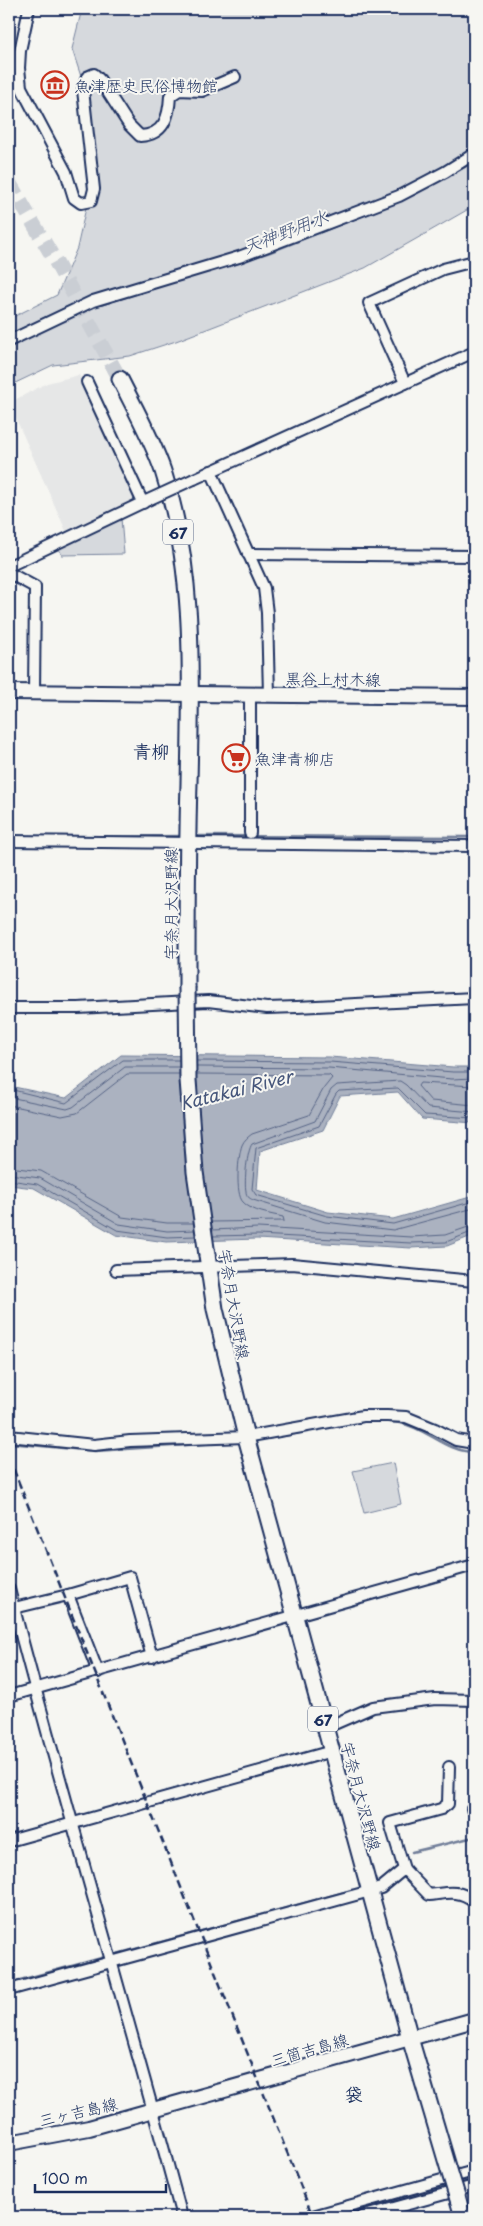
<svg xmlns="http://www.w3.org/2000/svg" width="483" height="2226" font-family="'Playpen Sans','Klee One',sans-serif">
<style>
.built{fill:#e6e7e7}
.green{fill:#d6d9dd;stroke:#78849e}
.water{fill:#abb2c0;stroke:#717e99}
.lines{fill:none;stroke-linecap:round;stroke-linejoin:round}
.shore{stroke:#556385;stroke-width:1}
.stream{stroke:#717e99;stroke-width:2.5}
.primary-tunnel{stroke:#caced4;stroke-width:15;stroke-dasharray:15 8;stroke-linecap:butt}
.minor-casing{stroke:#1b2f5e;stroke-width:14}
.secondary-casing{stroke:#1b2f5e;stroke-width:18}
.primary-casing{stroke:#1b2f5e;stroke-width:19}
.minor{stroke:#f6f6f2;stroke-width:10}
.secondary{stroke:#f6f6f2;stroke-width:14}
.primary{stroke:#f6f6f2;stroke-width:15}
.rail{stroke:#1b2f5e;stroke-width:2.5;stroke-dasharray:8 4;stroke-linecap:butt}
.minor-bridge-casing{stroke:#1b2f5e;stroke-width:14;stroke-linecap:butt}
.primary-bridge-casing{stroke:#1b2f5e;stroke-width:19;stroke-linecap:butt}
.minor-bridge{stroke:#f6f6f2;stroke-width:10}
.primary-bridge{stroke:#f6f6f2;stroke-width:15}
.labels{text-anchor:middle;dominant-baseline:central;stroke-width:4;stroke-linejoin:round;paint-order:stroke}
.shield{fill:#f6f6f2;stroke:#5d6b8a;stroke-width:1}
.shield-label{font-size:15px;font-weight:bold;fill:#1b2f5e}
.poi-label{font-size:16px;fill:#1b2f5e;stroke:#f6f6f2;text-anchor:start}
.street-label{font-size:16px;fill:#1b2f5e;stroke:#f6f6f2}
.water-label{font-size:18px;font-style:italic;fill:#46567b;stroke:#f6f6f2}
.neighbourhood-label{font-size:18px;font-weight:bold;fill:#1b2f5e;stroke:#f6f6f2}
</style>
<rect width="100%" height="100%" fill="#f6f6f2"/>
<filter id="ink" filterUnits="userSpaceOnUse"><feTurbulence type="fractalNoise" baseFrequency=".02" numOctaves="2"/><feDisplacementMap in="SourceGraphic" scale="10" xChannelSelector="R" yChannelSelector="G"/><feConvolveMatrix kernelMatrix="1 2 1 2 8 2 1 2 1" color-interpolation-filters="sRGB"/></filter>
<g filter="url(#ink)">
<path class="built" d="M79,375L136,498L66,531L9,403L47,383Z"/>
<g class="green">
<path d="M82,9H474V206L365,268L176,341L130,356L53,365L9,386V319L57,295L77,248L93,176L91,107L72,49Z"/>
<path d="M121,518L124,554L62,555L58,547Z"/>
<path d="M393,1463L401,1504L364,1513L353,1471Z"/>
</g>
<path class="water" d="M121,1055L330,1057L453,1067H474V1123L422,1119L398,1092L340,1096L323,1130L260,1151L257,1190L328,1212L393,1219L474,1196V1235L447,1246L411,1248L257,1239L166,1242L116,1235L34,1188L9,1185V1083L14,1087L66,1098Z"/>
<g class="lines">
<g class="shore">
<path d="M197,1061L330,1062L453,1072H474"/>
<path d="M197,1067L329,1068L452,1079L474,1078"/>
<path d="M197,1074L329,1075L332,1078L324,1088L309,1115L252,1134C248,1137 244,1140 242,1145C238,1156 235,1194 243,1202C252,1212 271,1214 283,1217L284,1221L211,1222"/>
<path d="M474,1086L420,1083L418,1086L431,1101L474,1105"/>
<path d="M9,1089L66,1103L123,1060H179"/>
<path d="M9,1097L67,1109L73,1107L125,1067H179"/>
<path d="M9,1105L62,1116L77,1113L127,1074H179"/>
<path d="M474,1112L428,1108L406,1085L400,1081L337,1085L331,1090L315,1121L252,1144C247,1151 244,1182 246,1191C246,1196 249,1198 253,1200L325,1222L393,1230L474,1208"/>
<path d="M474,1118L425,1115L398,1088L339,1091L336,1094L319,1126L256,1148L252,1189L256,1195L327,1216L393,1224L474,1201"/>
<path d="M9,1167L41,1171L122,1217L167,1223H193"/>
<path d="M9,1174L40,1178L119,1224L167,1231L195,1230"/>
<path d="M9,1180L37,1184L117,1230L167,1237L195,1236"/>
<path d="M212,1230L258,1228L411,1237L445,1235L474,1225"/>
<path d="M213,1236L258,1235L411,1243L446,1242L474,1231"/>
</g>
<g class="stream">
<path d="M412,195L474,162"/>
<path d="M242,261L270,252L356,218"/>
<path d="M97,306L160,286"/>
<path d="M9,335L68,307"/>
<path d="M193,836L474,837"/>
<path d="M73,837L183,836"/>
<path d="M262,1439C307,1435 354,1415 400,1423C427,1428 446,1452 474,1452"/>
<path d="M9,1443L95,1451L218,1443"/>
<path d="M412,1852L474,1837"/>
<path d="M117,1954L352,1890"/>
<path d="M9,1983L105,1957"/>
<path d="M459,2183L474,2179"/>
<path d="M338,2217L449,2186"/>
</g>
<path class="primary-tunnel" d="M9,182L53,257L120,379"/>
<g class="minor-casing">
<g id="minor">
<path d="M29,9L20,51L19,68L21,87L66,172L74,198L81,203L91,201L94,189L83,90L87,77L94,74L100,80L129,125L140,136C164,135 169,117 170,96L179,90L202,91L235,77"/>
<path d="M9,341L93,301L239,257L399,196L445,172L474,154"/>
<path d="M87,382L143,503"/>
<path d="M405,383L369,303L443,269L474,261"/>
<path d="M211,471L264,588L267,613L269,695"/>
<path d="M194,479L474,352"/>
<path d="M248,554L474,556"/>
<path d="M9,566L148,500"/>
<path d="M9,573L35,587L34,693"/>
<path d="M250,833V695"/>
<path d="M9,841L474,846"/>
<path d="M9,1008H78L208,1001L267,1008L297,1007L474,998"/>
<path d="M116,1270L292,1264L474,1281"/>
<path d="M9,1436L94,1445L130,1441L246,1437L363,1416H387L406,1417L435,1429L456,1440L474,1443"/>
<path d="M9,1589C63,1799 126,2007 182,2217"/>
<path d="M68,1595L130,1577L152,1657"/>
<path d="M14,1608L68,1595L98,1672"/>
<path d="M9,1696L474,1565"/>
<path d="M325,1728L373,1707L435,1699L474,1700"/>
<path d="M472,1809L474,1808"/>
<path d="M9,1841L332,1751"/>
<path d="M404,1869L390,1823L441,1809L448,1804L449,1767"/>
<path d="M9,1990L381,1888L404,1869L429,1895C448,1893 458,1889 474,1901"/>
<path d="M309,2217L474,2171"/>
<path d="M361,2217L474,2186"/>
</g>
</g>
<g class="secondary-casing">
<g id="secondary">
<path d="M9,692L474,697"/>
<path d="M9,2143L89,2128L474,2020"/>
</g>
</g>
<g class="primary-casing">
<g id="primary">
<path d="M120,379C135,409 152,439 163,471C196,572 191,679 189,783C187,851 187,919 187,987"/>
<path d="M207,1255L215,1309L246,1437L410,2038L449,2170"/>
<path d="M457,2196L463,2217"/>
</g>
</g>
<use href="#minor" class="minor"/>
<use href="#secondary" class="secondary"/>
<use href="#primary" class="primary"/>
<path class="rail" d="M9,1458L313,2217"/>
<g class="minor-bridge-casing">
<path id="minor-bridge" d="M148,500L194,479"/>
</g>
<g class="primary-bridge-casing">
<g id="primary-bridge">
<path d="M187,987L188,1080L195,1172L207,1255"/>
<path d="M449,2170L457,2196"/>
</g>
</g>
<use href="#minor-bridge" class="minor-bridge"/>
<use href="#primary-bridge" class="primary-bridge"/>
</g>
</g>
<defs>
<g id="museum-ring" transform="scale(1.4375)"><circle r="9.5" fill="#f6f6f2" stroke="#c8321e" stroke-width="1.5"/><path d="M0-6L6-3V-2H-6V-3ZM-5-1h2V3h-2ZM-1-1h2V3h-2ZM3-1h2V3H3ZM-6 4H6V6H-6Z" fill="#c8321e"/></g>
<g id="supermarket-ring" transform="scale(1.4375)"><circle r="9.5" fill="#f6f6f2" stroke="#c8321e" stroke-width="1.5"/><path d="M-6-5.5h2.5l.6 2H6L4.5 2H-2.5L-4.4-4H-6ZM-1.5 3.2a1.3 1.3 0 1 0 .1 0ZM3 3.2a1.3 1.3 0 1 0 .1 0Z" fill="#c8321e"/></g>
</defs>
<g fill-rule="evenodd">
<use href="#museum-ring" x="55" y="85"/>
<use href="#supermarket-ring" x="236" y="758"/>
</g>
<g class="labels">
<g class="shield">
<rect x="163" y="519.5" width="30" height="25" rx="4"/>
<rect x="308" y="1706.5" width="30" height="25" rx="4"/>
</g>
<g class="shield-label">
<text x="178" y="532">67</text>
<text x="323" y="1719">67</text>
</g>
<g class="poi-label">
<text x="74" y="85">魚津歴史民俗博物館</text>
<text x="255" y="758">魚津青柳店</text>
</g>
<g class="street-label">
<text transform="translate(333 678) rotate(1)">黒谷上村木線</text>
<text transform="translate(170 904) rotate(-90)">宇奈月大沢野線</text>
<text transform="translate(235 1304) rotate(80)">宇奈月大沢野線</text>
<text transform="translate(362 1796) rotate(75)">宇奈月大沢野線</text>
<text transform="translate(309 2049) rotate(-16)">三箇吉島線</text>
<text transform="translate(78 2111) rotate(-13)">三ヶ吉島線</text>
</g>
<g class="water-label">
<text transform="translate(285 231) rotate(-21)">天神野用水</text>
<text transform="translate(236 1089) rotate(-14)">Katakai River</text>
</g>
<g class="neighbourhood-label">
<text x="151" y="750">青柳</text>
<text x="354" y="2093">袋</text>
</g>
</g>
<rect width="483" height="2226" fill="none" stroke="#f6f6f2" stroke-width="30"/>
<rect x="15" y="15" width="453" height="2196" fill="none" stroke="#1b2f5e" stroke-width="2" filter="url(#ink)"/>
<path d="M35 2184v8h131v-8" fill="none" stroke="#1b2f5e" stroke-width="2.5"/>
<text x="42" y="2184" font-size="15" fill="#1b2f5e" stroke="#f6f6f2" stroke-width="4" paint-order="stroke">100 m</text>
</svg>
